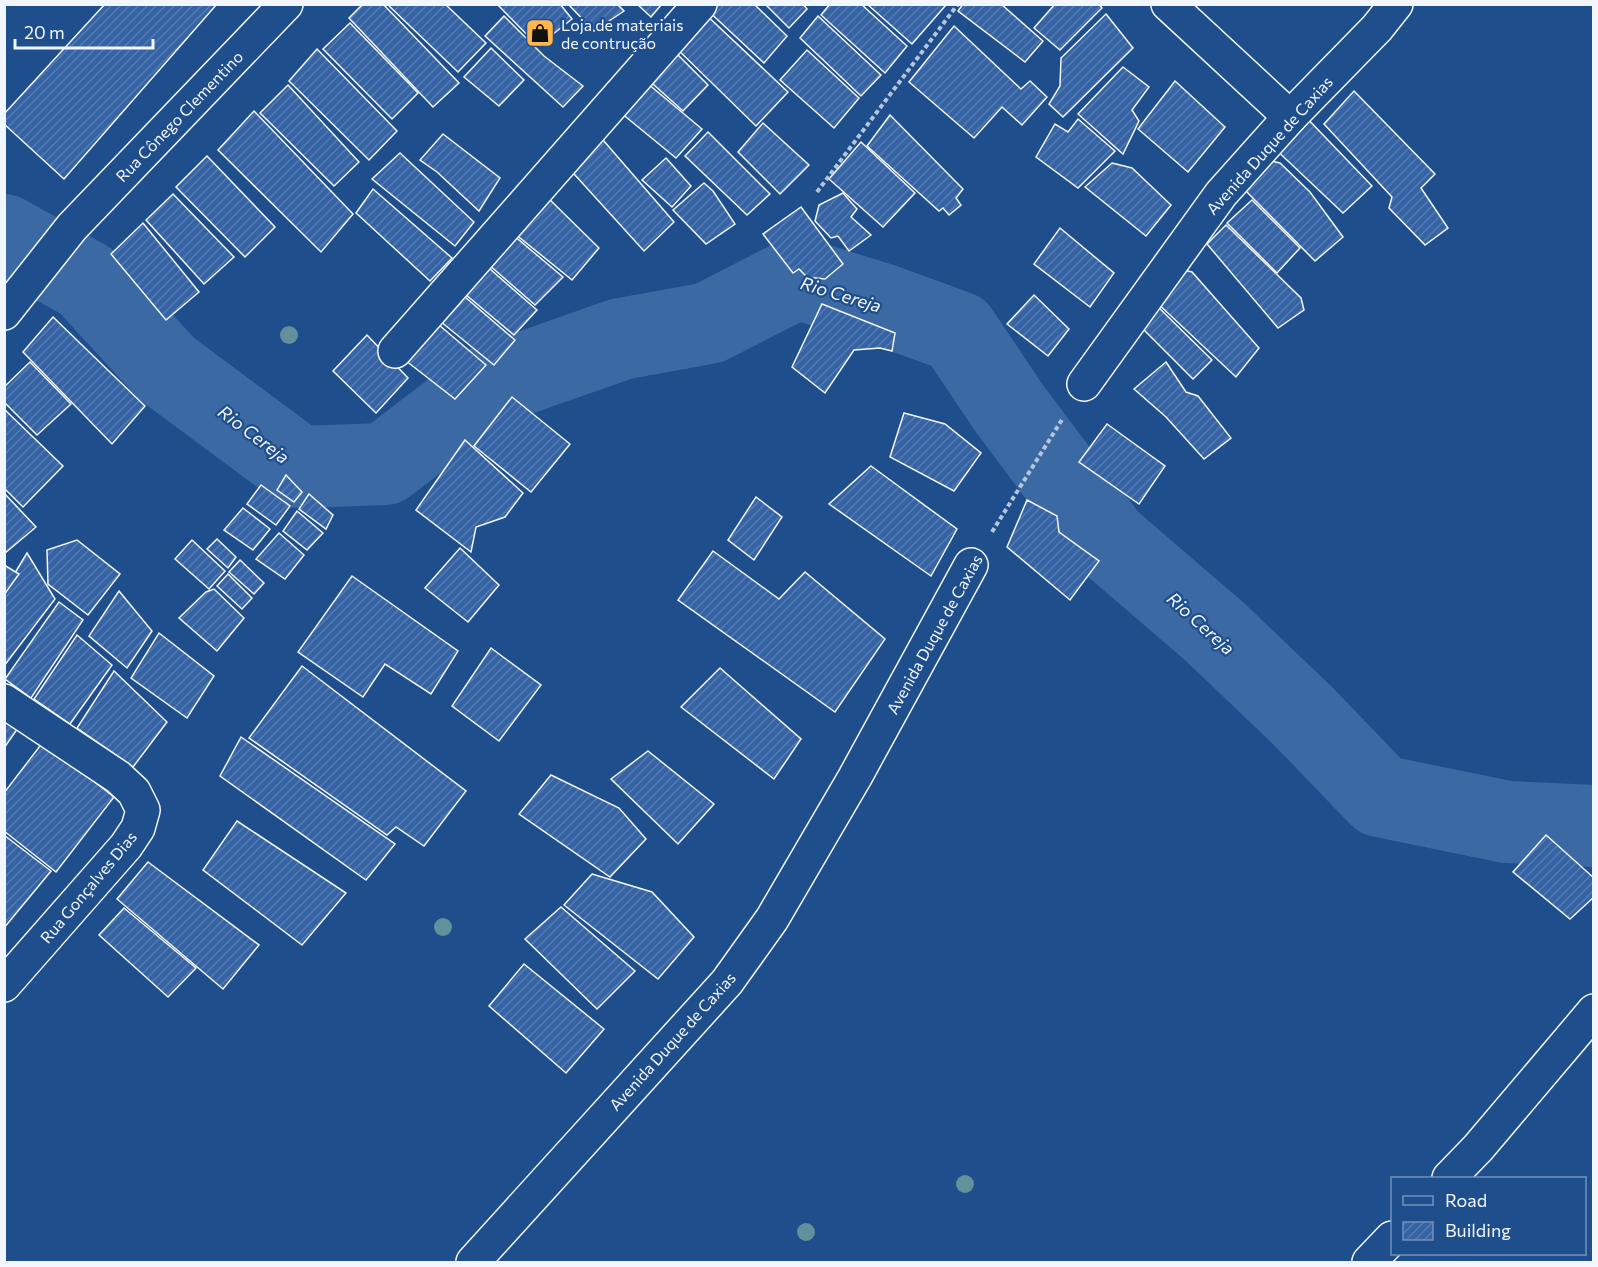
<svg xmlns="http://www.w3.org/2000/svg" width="1598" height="1267" font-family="Commissioner,sans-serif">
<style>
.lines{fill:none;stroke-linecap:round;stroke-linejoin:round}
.river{stroke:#3b69a3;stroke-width:82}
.building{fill:url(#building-hatch);stroke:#f2f6ff;stroke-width:1.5}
.minor-casing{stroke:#f2f6ff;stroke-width:36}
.path{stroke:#b3c4dc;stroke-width:4;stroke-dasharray:4.5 3;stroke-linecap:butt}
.minor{stroke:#1f4e8c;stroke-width:33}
.tree{fill:#61919a}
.labels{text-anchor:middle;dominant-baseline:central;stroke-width:4.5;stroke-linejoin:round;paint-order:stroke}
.poi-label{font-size:16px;fill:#f2f6ff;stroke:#1f4e8c;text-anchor:start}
.street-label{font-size:16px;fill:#f2f6ff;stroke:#1f4e8c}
.water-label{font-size:18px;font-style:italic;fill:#f2f6ff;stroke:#1f4e8c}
</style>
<defs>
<pattern id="building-hatch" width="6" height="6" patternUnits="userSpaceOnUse" patternTransform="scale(1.5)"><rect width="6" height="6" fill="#3563a3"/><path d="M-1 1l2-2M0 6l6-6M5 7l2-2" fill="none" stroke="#537ab1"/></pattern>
</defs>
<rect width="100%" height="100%" fill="#1f4e8c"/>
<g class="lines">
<path class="river" d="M4,235L86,281L167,369L299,467L385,464L487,386L621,339L709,323L797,278L884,305L958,332L1009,408L1108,540L1215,632L1303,716L1380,796L1507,822L1594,826"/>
</g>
<g class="building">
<path d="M105,4H217L64,179L4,124V114Z"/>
<path d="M363,4H383L459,83L433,107L349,18Z"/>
<path d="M387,4H445L486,43L458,72Z"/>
<path d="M497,4H560L572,19L538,46Z"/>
<path d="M568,4H617L624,11L594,31Z"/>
<path d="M637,4H662L651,17Z"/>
<path d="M707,4H754L787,36L764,63L704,7Z"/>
<path d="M765,4H803L807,9L789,28Z"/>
<path d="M830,4H861L907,46L885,73L821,15Z"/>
<path d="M867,4H945L946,5L912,44Z"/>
<path d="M963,4H1001L1043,41L1025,62L958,11Z"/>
<path d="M1055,4H1099L1102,8L1060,50L1034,28Z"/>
<path d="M702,11L788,92L756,126L673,45Z"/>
<path d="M1106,14L1133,48L1063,117L1049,104L1060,86L1061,58Z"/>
<path d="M504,16L544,56L583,86L563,107L485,36Z"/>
<path d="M818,16L881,75L861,96L800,38Z"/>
<path d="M350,23L418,93L392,119L323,49Z"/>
<path d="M954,26L1021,89L1030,81L1047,97L1022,125L1002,107L974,138L909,82Z"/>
<path d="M491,48L524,80L499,106L464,77Z"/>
<path d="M671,48L708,85L683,111L644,76Z"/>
<path d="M317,49L397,131L369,160L289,81Z"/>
<path d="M807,50L859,98L834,128L780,80Z"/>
<path d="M1123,67L1149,87L1132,110L1139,121L1123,154L1078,114Z"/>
<path d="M641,78L702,129L676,158L615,108Z"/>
<path d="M1175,81L1225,127L1188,172L1138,129Z"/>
<path d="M288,85L359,162L334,186L260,113Z"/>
<path d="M1354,91L1435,174L1421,188L1448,228L1425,245L1389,208L1392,197L1324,124Z"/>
<path d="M254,111L353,214L321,252L218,150Z"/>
<path d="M1301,112L1372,186L1343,213L1271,145Z"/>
<path d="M890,115L963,189L956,198L961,205L949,215L943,208L939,211L867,146Z"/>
<path d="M1078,119L1115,151L1078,188L1036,157L1055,124L1068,132Z"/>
<path d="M763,123L809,165L780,194L738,152Z"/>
<path d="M708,132L770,194L747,215L685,156Z"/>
<path d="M597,133L674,222L644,251L565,164Z"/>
<path d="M443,134L500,178L479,211L437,172L420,160Z"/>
<path d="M861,142L915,193L883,227L829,179Z"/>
<path d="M400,153L474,222L455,246L372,179Z"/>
<path d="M207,156L275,227L245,257L176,187Z"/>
<path d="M666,158L691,186L672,207L642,180Z"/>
<path d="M1267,160L1280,163L1310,192L1343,237L1315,261L1241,186Z"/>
<path d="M1112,163L1132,168L1171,205L1146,236L1085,187Z"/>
<path d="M704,183L713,191L735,224L706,244L673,210Z"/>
<path d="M373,189L452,258L430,281L356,213Z"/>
<path d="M543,193L599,248L572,280L509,229Z"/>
<path d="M843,193L857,209L851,217L871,235L849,251L838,236L831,238L815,221L819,205Z"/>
<path d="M173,194L234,257L204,284L146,220Z"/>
<path d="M1252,200L1300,248L1277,273L1227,223Z"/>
<path d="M801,207L843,264L825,279L807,277L799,269L793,273L763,234Z"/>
<path d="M143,223L199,292L166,320L111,254Z"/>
<path d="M1226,225L1301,298L1304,310L1278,328L1207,244Z"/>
<path d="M1060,228L1114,273L1090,307L1034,264Z"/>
<path d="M506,229L563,277L535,305L480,257Z"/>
<path d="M482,262L537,310L514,335L459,289Z"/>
<path d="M1179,269L1192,272L1259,348L1236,377L1154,300Z"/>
<path d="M457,290L515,340L494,365L435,317Z"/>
<path d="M1034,295L1069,329L1048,356L1007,324Z"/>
<path d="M1151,300L1212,360L1193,379L1134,320Z"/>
<path d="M822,304L895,333L892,351L880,348L854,350L825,393L792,367Z"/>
<path d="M53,317L145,406L112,444L23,352Z"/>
<path d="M432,319L486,365L455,399L401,357Z"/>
<path d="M367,335L408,378L376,413L333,371Z"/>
<path d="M30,362L71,404L37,435L4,402V387Z"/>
<path d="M1166,362L1186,392L1198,396L1231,438L1204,459L1166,417L1134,389Z"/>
<path d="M512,397L570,444L531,492L474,446Z"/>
<path d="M4,409L63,466L23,507L4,488Z"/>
<path d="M904,413L945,424L981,453L954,491L890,457Z"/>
<path d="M1107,424L1165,466L1139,504L1079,462Z"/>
<path d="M465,440L523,493L505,517L476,527L471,552L416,510Z"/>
<path d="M871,466L957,529L931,576L829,504Z"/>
<path d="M286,475L302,492L294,502L277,490Z"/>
<path d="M261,485L290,506L276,525L247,504Z"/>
<path d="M4,493L36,527L5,553H4Z"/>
<path d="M309,494L333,515L326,529L299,509Z"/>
<path d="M756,497L782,517L754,560L728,540Z"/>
<path d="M1027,500L1057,516L1059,532L1099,561L1070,600L1007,547Z"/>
<path d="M243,508L270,529L253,550L224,530Z"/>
<path d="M297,511L323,533L307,550L283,531Z"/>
<path d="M279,533L304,555L285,579L256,559Z"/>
<path d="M217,539L236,557L228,568L207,549Z"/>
<path d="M77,540L120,574L88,615L48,584L47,550Z"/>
<path d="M192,540L225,571L209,589L175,559Z"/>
<path d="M460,548L499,585L468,622L425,588Z"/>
<path d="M713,551L779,599L805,572L885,639L835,712L678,600Z"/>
<path d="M27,553L55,599L4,666V591Z"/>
<path d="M240,560L264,583L254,594L229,572Z"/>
<path d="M4,565L19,574L4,595Z"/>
<path d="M228,574L252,598L242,609L217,586Z"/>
<path d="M352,576L458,651L431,694L385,664L363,697L298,652Z"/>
<path d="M214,589L244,618L217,651L179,618L206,592Z"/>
<path d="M119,591L152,631L127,668L89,636Z"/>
<path d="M59,602L83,620L31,698L5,679Z"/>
<path d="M159,633L214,676L187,718L131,678Z"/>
<path d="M77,635L112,665L70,724L34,699Z"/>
<path d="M491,648L541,685L499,741L452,706Z"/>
<path d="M302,666L466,791L424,846L396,827L387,835L249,738Z"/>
<path d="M720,668L801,739L774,779L681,707Z"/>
<path d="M114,671L167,722L133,767L77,728Z"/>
<path d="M4,718L18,728L4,748Z"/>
<path d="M241,737L395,844L366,880L220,776Z"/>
<path d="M43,742L114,797L56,872L4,831V793Z"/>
<path d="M648,751L714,804L678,844L611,779Z"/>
<path d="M551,775L619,808L646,839L610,877L519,814Z"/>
<path d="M237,821L346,893L302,945L203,870Z"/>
<path d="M4,835L51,871L4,928Z"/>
<path d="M1546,835L1594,878V897L1570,919L1513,872Z"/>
<path d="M148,862L259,945L223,989L117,899Z"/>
<path d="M592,874L652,892L694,937L658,979L564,905Z"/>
<path d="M561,907L635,971L597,1009L525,939Z"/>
<path d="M124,908L196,968L168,997L99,935Z"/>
<path d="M524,964L604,1029L566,1073L489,1006Z"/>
</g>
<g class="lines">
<g class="minor-casing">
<g id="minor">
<path d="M1168,4L1290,117"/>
<path d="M4,313L72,227L286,4"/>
<path d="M395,351L700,4"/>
<path d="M1084,384L1221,194L1290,117L1377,28L1396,4"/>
<path d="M4,701L118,777L134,792L143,810L138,828L126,846L4,985"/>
<path d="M1449,1178L1478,1148L1594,1011"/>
<path d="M473,1262L727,982L772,919L855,777L971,565"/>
<path d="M1369,1262L1392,1238"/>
</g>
</g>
<g class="path">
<path d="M817,192L958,4"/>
<path d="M992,532L1063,418"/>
</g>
<use href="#minor" class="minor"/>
</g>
<g class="tree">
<circle cx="289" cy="335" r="9"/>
<circle cx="443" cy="927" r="9"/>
<circle cx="965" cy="1184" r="9"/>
<circle cx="806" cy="1232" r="9"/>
</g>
<defs>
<g id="shop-square" transform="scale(1.5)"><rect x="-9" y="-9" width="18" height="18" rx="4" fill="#ffb74d" stroke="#1f4e8c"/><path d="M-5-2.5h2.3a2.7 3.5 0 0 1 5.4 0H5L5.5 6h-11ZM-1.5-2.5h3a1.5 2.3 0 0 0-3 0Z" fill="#111"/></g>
</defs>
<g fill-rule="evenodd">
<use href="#shop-square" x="540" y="33"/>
</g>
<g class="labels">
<g class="poi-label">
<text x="561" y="24">Loja de materiais<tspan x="561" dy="18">de contrução</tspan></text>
</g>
<g class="street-label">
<text transform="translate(179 116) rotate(-46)">Rua Cônego Clementino</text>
<text transform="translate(1269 145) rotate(-48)">Avenida Duque de Caxias</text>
<text transform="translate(934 634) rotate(-61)">Avenida Duque de Caxias</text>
<text transform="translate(88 887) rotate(-50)">Rua Gonçalves Dias</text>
<text transform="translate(672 1041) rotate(-48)">Avenida Duque de Caxias</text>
</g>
<g class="water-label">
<text transform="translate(841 294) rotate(17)">Rio Cereja</text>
<text transform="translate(254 434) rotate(37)">Rio Cereja</text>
<text transform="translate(1201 623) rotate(42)">Rio Cereja</text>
</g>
</g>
<rect width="1598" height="1267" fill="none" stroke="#f2f6ff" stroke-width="12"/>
<rect x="1391" y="1177" width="195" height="78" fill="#1f4e8c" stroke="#7391ba" stroke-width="1.5"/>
<rect x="1403" y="1196" width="30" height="9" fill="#1f4e8c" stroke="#7391ba" stroke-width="1.5"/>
<text x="1445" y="1207" font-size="18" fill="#f2f6ff">Road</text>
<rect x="1403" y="1222" width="30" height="18" fill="url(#building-hatch)" stroke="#7391ba" stroke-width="1.5"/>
<text x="1445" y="1237" font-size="18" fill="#f2f6ff">Building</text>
<path d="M15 39v9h138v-9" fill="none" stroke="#f2f6ff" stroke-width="3"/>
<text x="24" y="39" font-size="18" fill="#f2f6ff" stroke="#1f4e8c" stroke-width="4.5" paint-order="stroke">20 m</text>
</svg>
